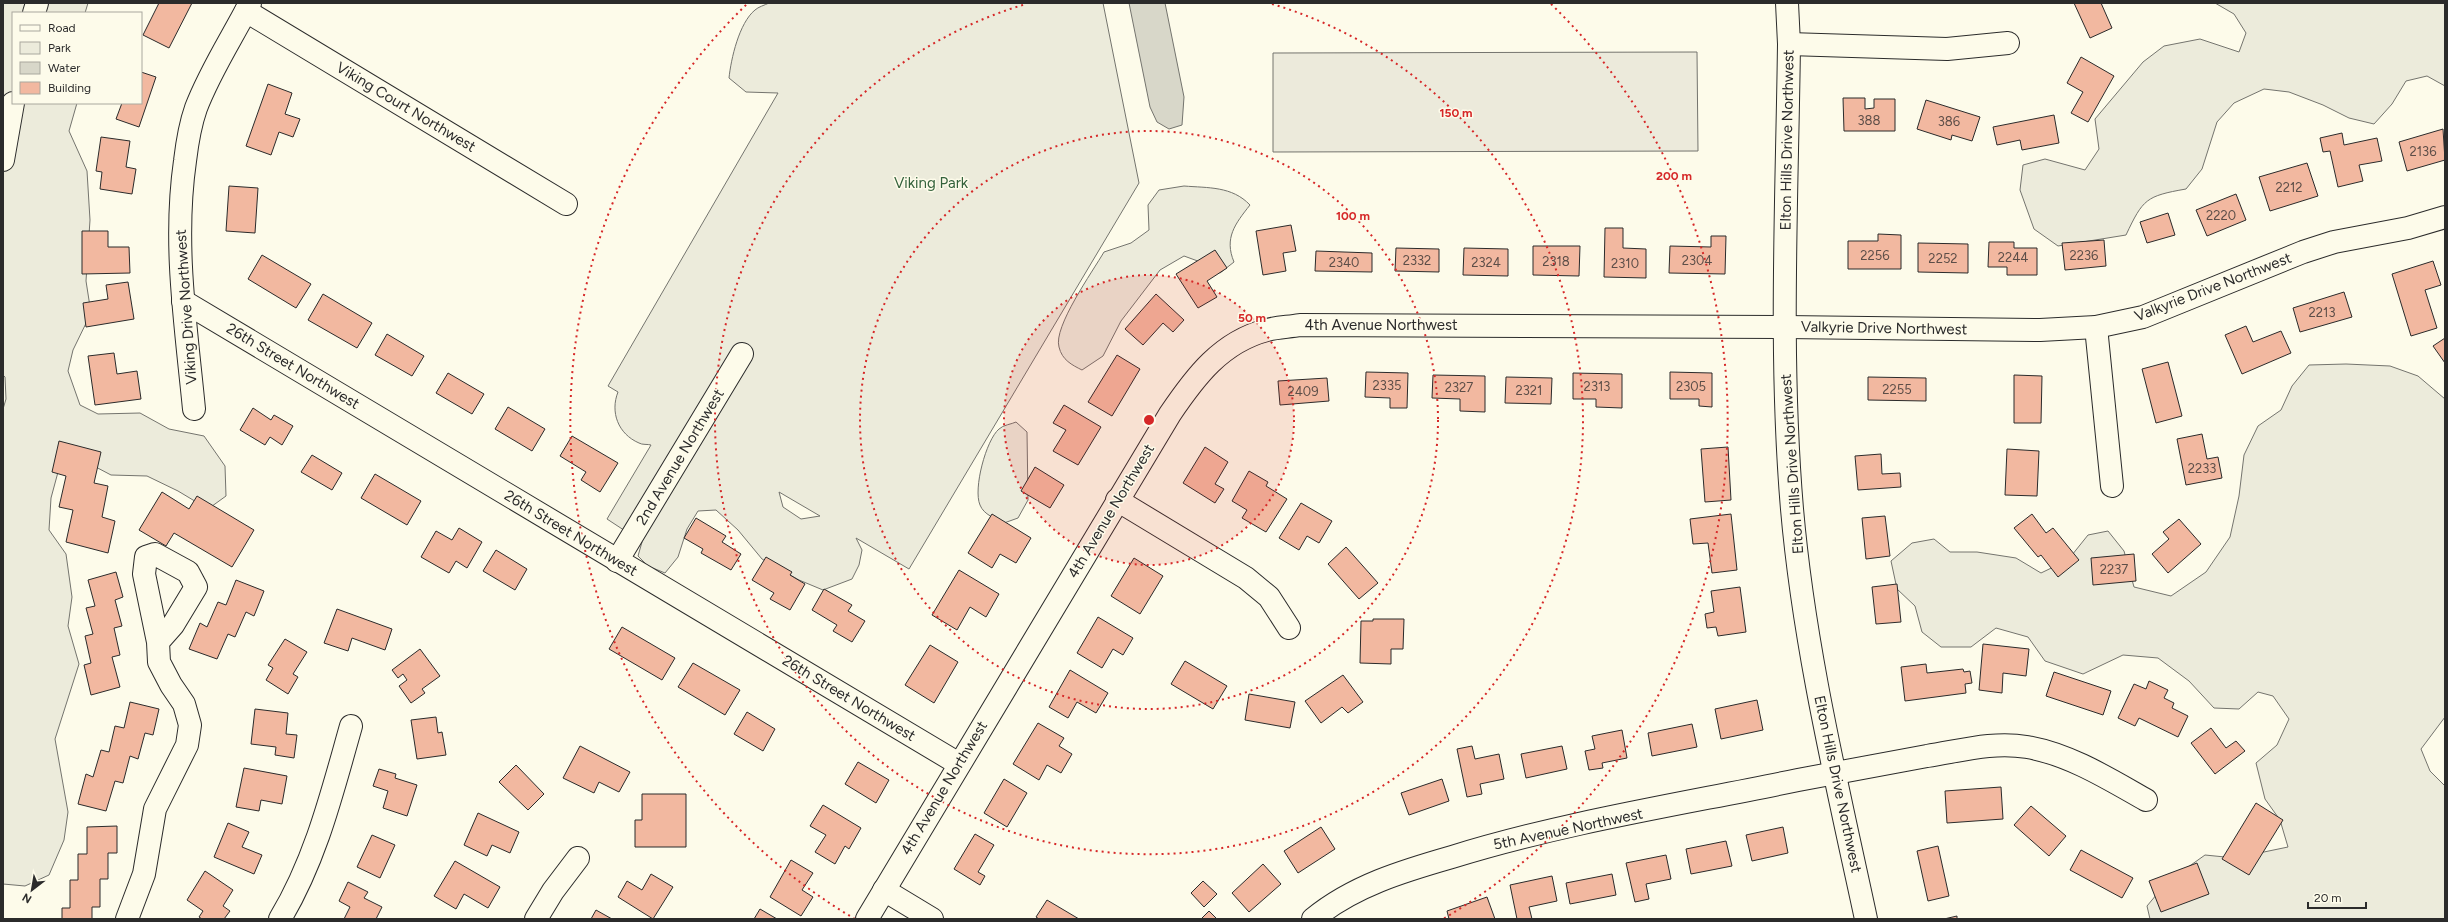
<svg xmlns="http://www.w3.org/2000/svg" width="2448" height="922" font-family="Figtree,sans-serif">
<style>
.green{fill:#ecebdb;stroke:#74746e;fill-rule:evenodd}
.parking{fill:#eceadb;stroke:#74746e}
.water{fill:#d8d7c9;stroke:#74746e}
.building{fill:#f2b8a0;stroke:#2b2b2b}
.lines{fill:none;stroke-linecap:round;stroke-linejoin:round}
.minor-casing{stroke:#2b2b2b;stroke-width:24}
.major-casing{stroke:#2b2b2b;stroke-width:24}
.minor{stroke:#fdfbea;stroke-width:22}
.major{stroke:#fdfbea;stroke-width:22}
.ring{fill:none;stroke:#d62828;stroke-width:2;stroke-dasharray:2 4}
.labels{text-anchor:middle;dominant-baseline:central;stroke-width:3;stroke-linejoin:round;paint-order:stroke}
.number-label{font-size:13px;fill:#5d4e48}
.street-label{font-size:15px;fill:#2b2b2b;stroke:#fdfbea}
.park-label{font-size:15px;fill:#34623c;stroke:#fdfbea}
.centre{fill:#d62828;stroke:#fdfbea;stroke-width:2}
.ring-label{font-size:12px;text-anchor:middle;font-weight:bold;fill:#d62828;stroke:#fdfbea;stroke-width:3;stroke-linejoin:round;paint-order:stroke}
</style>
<rect width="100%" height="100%" fill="#fdfbea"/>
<g class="green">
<path d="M3,3H88L85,13H13V103H77L69,131L87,171L90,220L86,281L91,313L73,350L68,371L80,405L98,414L140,413L169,429L204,436L225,466L226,496L208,509L178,491L147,476L111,475L75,456L61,461L51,498L49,530L66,554L72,597L68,626L79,664L55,739L68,812L64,840L49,875L25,886L3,884V409L6,399L5,377L3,375Z"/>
<path d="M769,3H1103L1139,183L909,569L856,538L862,550L859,565L852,579L823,590L799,580L762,559L738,530L716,510L698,511L687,529L678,557L665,573L648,566L638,556L642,542L607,519L651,445C648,444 642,445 639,443C618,434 610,412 618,392L608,386L778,93L746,92L729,78C731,59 739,23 755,10C758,7 765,5 769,3ZM779,492L820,516L801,519L783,507Z"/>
<path d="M2215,3H2445V86L2427,76L2406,81L2392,104L2374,124L2349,118L2323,105L2289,92L2264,89L2234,103L2217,122L2202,169L2186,189C2146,196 2143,199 2126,235L2058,246L2034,229L2020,190L2023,165L2045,159L2085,170L2099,149L2095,119L2143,62L2164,46L2200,39L2239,52L2246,33L2234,14Z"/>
<path d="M1184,186C1208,188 1232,186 1250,205C1235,224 1224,238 1234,262L1220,273L1206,264L1184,256L1160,270L1121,321L1103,356L1082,370C1072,365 1062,360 1059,347C1053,327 1093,271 1104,252L1131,243L1149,230L1148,205L1159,190Z"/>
<path d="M2346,364L2390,366L2418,376L2445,399V717L2421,749L2430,771L2445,786V919H2150L2147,906L2167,882L2205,855L2235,858L2288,847L2280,820L2265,799L2256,763L2277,745L2289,719L2273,696L2258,692L2239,709L2214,708L2189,681L2158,658L2123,655L2083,674L2045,661L2028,637L1996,628L1971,647H1941L1922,632L1915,606L1897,589L1891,561L1912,543L1934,539L1950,552H1977L2016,558L2041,573L2068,560L2088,535L2108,531L2124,551L2134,587L2171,596L2206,572L2230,537L2239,496L2244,455L2258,426L2281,410L2292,386L2309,365Z"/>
<path d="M1016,422L1027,432L1028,500L1018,518L1004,523C995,518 984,515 980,505C973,489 986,440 999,429C1003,425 1012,424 1016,422Z"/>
</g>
<path class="parking" d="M1697,52L1698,151L1273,152V53Z"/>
<path class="water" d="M1129,3H1165L1184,97L1182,125L1169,129L1157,122L1150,107Z"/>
<g class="building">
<path d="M159,3H192L169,48L143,35Z"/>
<path d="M2074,3H2101L2112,28L2090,38Z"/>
<path d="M2081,57L2114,76L2088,122L2071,113L2083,92L2067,83Z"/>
<path d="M141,72L156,77L139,127L116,119L122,103H141Z"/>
<path d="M268,84L292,93L285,114L300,119L293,137L279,132L271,155L246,146Z"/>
<path d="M1843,98H1865V109L1874,108V99H1895V131H1844Z"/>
<path d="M1926,100L1980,117L1972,141L1952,135L1951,140L1917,129Z"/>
<path d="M2054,115L2059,143L2022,150L2020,140L1997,145L1993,127Z"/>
<path d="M2443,129L2445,160L2407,171L2399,142Z"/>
<path d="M2342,133L2344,145L2377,138L2382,161L2359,165L2363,181L2338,187L2330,151L2323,152L2320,138Z"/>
<path d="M101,137L130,141L126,167L136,169L132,194L100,189L102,172L96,171Z"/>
<path d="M2307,163L2318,196L2270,211L2259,177Z"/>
<path d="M229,186L258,188L255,233L226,231Z"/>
<path d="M2236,194L2246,220L2207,236L2196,210Z"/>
<path d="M2168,213L2175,235L2147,243L2140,222Z"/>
<path d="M1291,225L1296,251L1283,253L1286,271L1263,275L1256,231Z"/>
<path d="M1605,228H1623V248L1646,249V278L1604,277Z"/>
<path d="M82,231H108V247H129L130,273L82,274Z"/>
<path d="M1878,234L1901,235V269H1848V241H1878Z"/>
<path d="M1711,236H1726L1725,274L1669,273L1670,246L1711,247Z"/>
<path d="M2104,240L2106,266L2065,270L2062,243Z"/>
<path d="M1989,242H2014V248H2037V275H2007V267H1988Z"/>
<path d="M1918,243L1968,244V273L1918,272Z"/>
<path d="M1533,246H1580L1579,276L1533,275Z"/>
<path d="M1396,248L1439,249V272L1395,271Z"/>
<path d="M1464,248L1508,249V276L1463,275Z"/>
<path d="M1215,250L1227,268L1207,281L1217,297L1198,308L1176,274Z"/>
<path d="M1316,251L1372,253V272L1315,271Z"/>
<path d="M262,255L311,284L296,308L248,279Z"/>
<path d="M2433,261L2441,285L2425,290L2437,328L2411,336L2392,274Z"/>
<path d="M128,282L134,319L86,327L83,303L108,299L106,285Z"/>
<path d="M2344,292L2352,317L2300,332L2293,308Z"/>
<path d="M323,294L372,323L357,348L308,320Z"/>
<path d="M1156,294L1184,320L1173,332L1163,323L1143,345L1125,329Z"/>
<path d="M2246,326L2253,342L2281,331L2291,353L2242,374L2225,335Z"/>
<path d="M387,334L424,356L412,376L375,355Z"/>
<path d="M2445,338V363L2433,346Z"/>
<path d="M114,353L117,374L137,371L141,399L95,405L88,356Z"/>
<path d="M1117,355L1140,369L1112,416L1088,402Z"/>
<path d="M2168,362L2182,416L2156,423L2142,369Z"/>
<path d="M1366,372L1408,373L1407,408H1390V398L1365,397Z"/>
<path d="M1670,372L1712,373V407L1699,406V399H1670Z"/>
<path d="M448,373L484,394L472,414L436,393Z"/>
<path d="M1573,373L1622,374V408L1596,407V399H1573Z"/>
<path d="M1433,375L1485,376V412L1460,411V399L1432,398Z"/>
<path d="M2014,375L2042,376L2041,423H2014Z"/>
<path d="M1506,377L1552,378L1551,404L1505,403Z"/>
<path d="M1868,377L1926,378V401L1868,400Z"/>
<path d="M1327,378L1329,401L1280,405L1278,381Z"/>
<path d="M1064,405L1101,427L1078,465L1053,451L1066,430L1053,423Z"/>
<path d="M508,407L545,429L532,451L495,429Z"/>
<path d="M253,408L271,420L274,415L293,426L282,445L270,437L265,445L240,430Z"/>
<path d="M2202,434L2207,459L2218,457L2222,478L2186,485L2177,439Z"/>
<path d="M572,436L618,463L600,492L581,480L586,472L560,456Z"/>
<path d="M59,441L101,452L94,483L108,486L102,517L115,521L108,553L66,542L73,510L59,507L66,476L52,472Z"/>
<path d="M1205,447L1228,462L1215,484L1224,489L1215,503L1183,483Z"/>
<path d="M1728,447L1731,500L1705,502L1701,449Z"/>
<path d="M2007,449L2039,451L2037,496L2005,495Z"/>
<path d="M1881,454L1882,474L1900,473L1901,487L1858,490L1855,456Z"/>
<path d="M312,455L342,473L332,490L301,472Z"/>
<path d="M1035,467L1064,485L1050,508L1021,491Z"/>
<path d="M1249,471L1268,482L1266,486L1287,499L1266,532L1242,518L1247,510L1232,501Z"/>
<path d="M375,474L421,501L407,525L361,498Z"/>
<path d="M162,492L189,509L197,496L254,530L232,567L174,533L166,546L139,530Z"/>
<path d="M1301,503L1332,521L1319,543L1307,536L1299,550L1279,538Z"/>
<path d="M992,514L1031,538L1016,563L1000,554L992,568L968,553Z"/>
<path d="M1731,514L1737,570L1712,573L1708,543L1693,544L1690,519Z"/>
<path d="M2032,514L2046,533L2053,528L2079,560L2058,577L2041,555L2038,557L2014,528Z"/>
<path d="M1885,516L1890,556L1866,559L1862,518Z"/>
<path d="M696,518L726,536L722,542L741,554L731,570L701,553L703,549L684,538Z"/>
<path d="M2179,519L2201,544L2168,573L2152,554L2169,539L2163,532Z"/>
<path d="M459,528L482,542L467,568L456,561L449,573L421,557L436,531L452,540Z"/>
<path d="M1346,547L1378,583L1359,599L1328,564Z"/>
<path d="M496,550L527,569L515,590L483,571Z"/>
<path d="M2134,554L2136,581L2093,585L2091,558Z"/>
<path d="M766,557L792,572L790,575L805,584L790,610L770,599L774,593L752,580Z"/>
<path d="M1134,558L1163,576L1140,614L1111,596Z"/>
<path d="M959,570L999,594L986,617L970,607L957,630L932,615Z"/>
<path d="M116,572L123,597L115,600L122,626L114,628L120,655L112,657L120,687L91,695L84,665L91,663L85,636L93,634L86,608L95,606L88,580Z"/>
<path d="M236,580L264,591L254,616L246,612L235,637L228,634L217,659L189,649L200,623L207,627L218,602L226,605Z"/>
<path d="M1897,584L1901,622L1876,624L1872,587Z"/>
<path d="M1740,587L1746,632L1718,636L1716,627L1707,628L1705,614L1714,612L1711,591Z"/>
<path d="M824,589L852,605L848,611L865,621L852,642L833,631L837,625L812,610Z"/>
<path d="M337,609L392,629L385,650L352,638L348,651L324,643Z"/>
<path d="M1098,617L1133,638L1123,655L1113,649L1102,668L1077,653Z"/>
<path d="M1373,619H1404L1403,649H1391V664L1360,663L1361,621H1373Z"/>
<path d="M622,627L675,658L662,680L609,649Z"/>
<path d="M285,639L307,652L293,674L298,677L288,694L266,680L273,668L268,665Z"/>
<path d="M1983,644L2029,649L2026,676L2003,673L2002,693L1979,690Z"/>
<path d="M930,645L958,662L934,703L905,685Z"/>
<path d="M420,649L440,676L422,689L425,693L411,703L399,686L407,680L403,674L398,678L392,670Z"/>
<path d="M1185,661L1227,686L1213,709L1171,684Z"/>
<path d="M693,663L740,690L725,715L678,687Z"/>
<path d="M1926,664L1927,673L1963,669L1964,672L1970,671L1972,683L1965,684L1966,693L1905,701L1901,667Z"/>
<path d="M1070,670L1108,693L1096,713L1077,702L1068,718L1049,707Z"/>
<path d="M2054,672L2111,691L2103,715L2046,696Z"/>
<path d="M1343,675L1363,702L1348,713L1342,707L1321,723L1305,701Z"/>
<path d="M2149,681L2168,690L2164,698L2174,703L2172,708L2188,716L2178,737L2139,718L2135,726L2118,718L2134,684L2146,689Z"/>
<path d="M1249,694L1295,702L1290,728L1245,720Z"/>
<path d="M1757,700L1763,730L1721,739L1715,709Z"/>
<path d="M130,702L159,709L153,735L145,733L138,759L130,756L123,783L115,781L106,811L78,804L86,774L93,777L101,750L109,752L115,726L124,728Z"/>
<path d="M255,709L288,713L286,734L297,735L294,758L275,755L276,747L251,744Z"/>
<path d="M747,712L775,729L763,751L734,734Z"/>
<path d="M436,717L438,733L442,732L446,755L417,759L411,720Z"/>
<path d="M1038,723L1064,738L1059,746L1072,754L1061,773L1047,765L1039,780L1013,764Z"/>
<path d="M1692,724L1697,747L1652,756L1648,733Z"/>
<path d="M2211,728L2226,748L2236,741L2245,751L2215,774L2191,743Z"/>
<path d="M1622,730L1627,758L1602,763L1603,768L1589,770L1585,751L1595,749L1592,736Z"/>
<path d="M580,746L630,772L619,792L599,782L594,793L563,778Z"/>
<path d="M1472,746L1475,759L1499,754L1504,779L1480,784L1482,794L1467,797L1457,749Z"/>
<path d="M1562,746L1567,769L1526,778L1521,754Z"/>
<path d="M858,762L889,780L876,803L845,784Z"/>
<path d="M516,765L544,794L528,810L499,782Z"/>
<path d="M244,768L287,776L282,804L261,800L259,811L236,807Z"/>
<path d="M379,769L396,774L395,778L417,785L407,816L383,808L388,791L373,786Z"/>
<path d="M1004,779L1027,793L1007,827L984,813Z"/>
<path d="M1442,779L1449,801L1409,815L1401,793Z"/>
<path d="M2001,787L2003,819L1947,823L1945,791Z"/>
<path d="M642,794H686V847H635V820H642Z"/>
<path d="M2256,803L2283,820L2249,875L2222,859Z"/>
<path d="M823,805L861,828L849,849L845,846L835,864L815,852L826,835L810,826Z"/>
<path d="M2031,806L2066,836L2049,856L2014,825Z"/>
<path d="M478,813L519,832L510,853L492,845L487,856L464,845Z"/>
<path d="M228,823L249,832L242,847L262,855L254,874L214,857Z"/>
<path d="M117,826V853H108V879H100V907H92V919H62V908H70V880H78V854H87V827Z"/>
<path d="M1321,827L1335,849L1298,873L1284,851Z"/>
<path d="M1783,827L1788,853L1752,861L1746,835Z"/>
<path d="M975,834L994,845L978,872L985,876L980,885L954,869Z"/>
<path d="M372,835L395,845L380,878L357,867Z"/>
<path d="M1726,841L1732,866L1691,874L1686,849Z"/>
<path d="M1938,846L1949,896L1928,901L1917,851Z"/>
<path d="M2081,850L2133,878L2122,898L2070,870Z"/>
<path d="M1666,855L1671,879L1646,884L1649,899L1635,902L1626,863Z"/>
<path d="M791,860L813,873L802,890L813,897L801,916L770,897Z"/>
<path d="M455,861L500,887L488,908L464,894L456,909L434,896Z"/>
<path d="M2197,863L2209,894L2161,912L2149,881Z"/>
<path d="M1263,864L1281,884L1249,912L1232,893Z"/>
<path d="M205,871L233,890L223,906L230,911L224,919H202L199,917L203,911L187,900Z"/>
<path d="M651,874L673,887L653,919L618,897L627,881L642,890Z"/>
<path d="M1612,874L1616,895L1570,904L1566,883Z"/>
<path d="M1552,876L1557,901L1529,907L1532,919H1517L1510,885Z"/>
<path d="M1203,881L1217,894L1204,907L1191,893Z"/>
<path d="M348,882L368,892L364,898L382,907L376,919H344L350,907L339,901Z"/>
<path d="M1487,897L1495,919H1449L1447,911Z"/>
<path d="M1047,900L1079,919H1039L1036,917Z"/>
<path d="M760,909L777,919H754Z"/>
<path d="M596,910L612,919H591Z"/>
<path d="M1209,911L1217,919H1201Z"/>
<path d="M1957,916V919H1944Z"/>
</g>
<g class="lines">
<g class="minor-casing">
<g id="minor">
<path d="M246,11L566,204"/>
<path d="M1789,44L1947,49L2008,43"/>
<path d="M183,301L959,764"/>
<path d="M2096,327L2112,486"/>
<path d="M194,409C186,326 173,244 185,161C187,144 190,125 196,108C210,71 232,38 250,3"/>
<path d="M1117,500L1246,578L1269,597L1289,628"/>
<path d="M617,561L742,354"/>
<path d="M884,890L932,919"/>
<path d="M127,919L144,874L155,809L187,745L190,725L184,704L171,685L159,662L158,642L144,574L146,557L155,554L188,572L196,587L173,625L158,642"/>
<path d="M280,919C316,859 332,793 351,726"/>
<path d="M536,919L553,891L578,858"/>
<path d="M867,919L1170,414C1195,377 1221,342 1267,330C1277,327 1289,327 1300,325L1785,327L2040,330L2096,327L2143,317L2303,252L2334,242L2408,228L2445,217"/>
<path d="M1313,919C1353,886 1403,871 1452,857C1565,822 1682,804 1798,780C1841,772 1884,764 1927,756C1960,751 1993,741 2027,747C2069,754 2109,779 2146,800"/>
</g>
</g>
<g class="major-casing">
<g id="major">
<path d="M1787,3L1789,44C1787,199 1779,355 1792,509C1804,647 1837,784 1866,919"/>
<path d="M34,13L37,3"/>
<path d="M3,160L13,103"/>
</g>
</g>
<use href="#minor" class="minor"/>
<use href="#major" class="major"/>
</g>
<circle cx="1149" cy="420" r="145" fill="#d62828" fill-opacity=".12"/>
<g class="ring">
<circle cx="1149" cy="420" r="145"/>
<circle cx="1149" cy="420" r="289"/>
<path d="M1272 4A434 434 0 1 1 1026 4"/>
<path d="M855 919A579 579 0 0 1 747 4M1551 4A579 579 0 0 1 1443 919"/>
</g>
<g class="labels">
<g class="number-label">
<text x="1869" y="120">388</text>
<text x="1949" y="121">386</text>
<text x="2423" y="151">2136</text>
<text x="2289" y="187">2212</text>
<text x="2221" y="215">2220</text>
<text x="1875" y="255">2256</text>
<text x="2084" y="255">2236</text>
<text x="2013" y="257">2244</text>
<text x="1943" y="258">2252</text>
<text x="1417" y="260">2332</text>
<text x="1697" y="260">2304</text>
<text x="1556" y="261">2318</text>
<text x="1344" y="262">2340</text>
<text x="1486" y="262">2324</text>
<text x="1625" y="263">2310</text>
<text x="2322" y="312">2213</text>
<text x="1387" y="385">2335</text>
<text x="1597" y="386">2313</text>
<text x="1691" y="386">2305</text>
<text x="1459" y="387">2327</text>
<text x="1897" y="389">2255</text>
<text x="1529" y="390">2321</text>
<text x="1303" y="391">2409</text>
<text x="2202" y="468">2233</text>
<text x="2114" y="569">2237</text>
</g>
<g class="street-label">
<text transform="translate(406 107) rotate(31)">Viking Court Northwest</text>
<text transform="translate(1787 140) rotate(-89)">Elton Hills Drive Northwest</text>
<text transform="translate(2213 287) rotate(-21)">Valkyrie Drive Northwest</text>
<text transform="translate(186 307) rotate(-94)">Viking Drive Northwest</text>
<text x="1381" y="325">4th Avenue Northwest</text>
<text transform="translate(1884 328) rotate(1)">Valkyrie Drive Northwest</text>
<text transform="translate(293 366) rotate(31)">26th Street Northwest</text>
<text transform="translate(680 457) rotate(-59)">2nd Avenue Northwest</text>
<text transform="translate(1792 464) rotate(-94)">Elton Hills Drive Northwest</text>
<text transform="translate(1111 511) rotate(-59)">4th Avenue Northwest</text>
<text transform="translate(571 533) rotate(31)">26th Street Northwest</text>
<text transform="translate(849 698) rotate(31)">26th Street Northwest</text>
<text transform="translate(1838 784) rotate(78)">Elton Hills Drive Northwest</text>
<text transform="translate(944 788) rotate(-59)">4th Avenue Northwest</text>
<text transform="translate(1568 829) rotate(-12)">5th Avenue Northwest</text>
</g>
<g class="park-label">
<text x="931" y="183">Viking Park</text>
</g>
</g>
<circle cx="1149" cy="420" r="6" class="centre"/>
<g class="ring-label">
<text x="1456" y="117">150 m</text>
<text x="1674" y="180">200 m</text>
<text x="1353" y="220">100 m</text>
<text x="1252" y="322">50 m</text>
</g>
<rect width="2448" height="922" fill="none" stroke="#2b2b2b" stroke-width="8"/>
<rect x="12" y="12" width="130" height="92" fill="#fdfbea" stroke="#a9a89e"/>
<rect x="20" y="25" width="20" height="6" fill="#fdfbea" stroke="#a9a89e"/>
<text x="48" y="32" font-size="12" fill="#2b2b2b">Road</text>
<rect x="20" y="42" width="20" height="12" fill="#ecebdb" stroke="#a9a89e"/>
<text x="48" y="52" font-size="12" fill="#2b2b2b">Park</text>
<rect x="20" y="62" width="20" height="12" fill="#d8d7c9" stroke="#a9a89e"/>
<text x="48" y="72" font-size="12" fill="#2b2b2b">Water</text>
<rect x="20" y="82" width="20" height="12" fill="#f2b8a0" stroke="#a9a89e"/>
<text x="48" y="92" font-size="12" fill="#2b2b2b">Building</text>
<g transform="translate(32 890) rotate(211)" stroke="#fdfbea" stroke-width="3" paint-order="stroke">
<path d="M0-3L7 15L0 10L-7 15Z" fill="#2b2b2b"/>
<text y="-6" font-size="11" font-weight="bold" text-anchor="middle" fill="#2b2b2b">N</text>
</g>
<path d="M2308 902v6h58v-6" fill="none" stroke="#2b2b2b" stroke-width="2"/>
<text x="2314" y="902" font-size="12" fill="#2b2b2b" stroke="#fdfbea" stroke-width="3" paint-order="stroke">20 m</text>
</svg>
